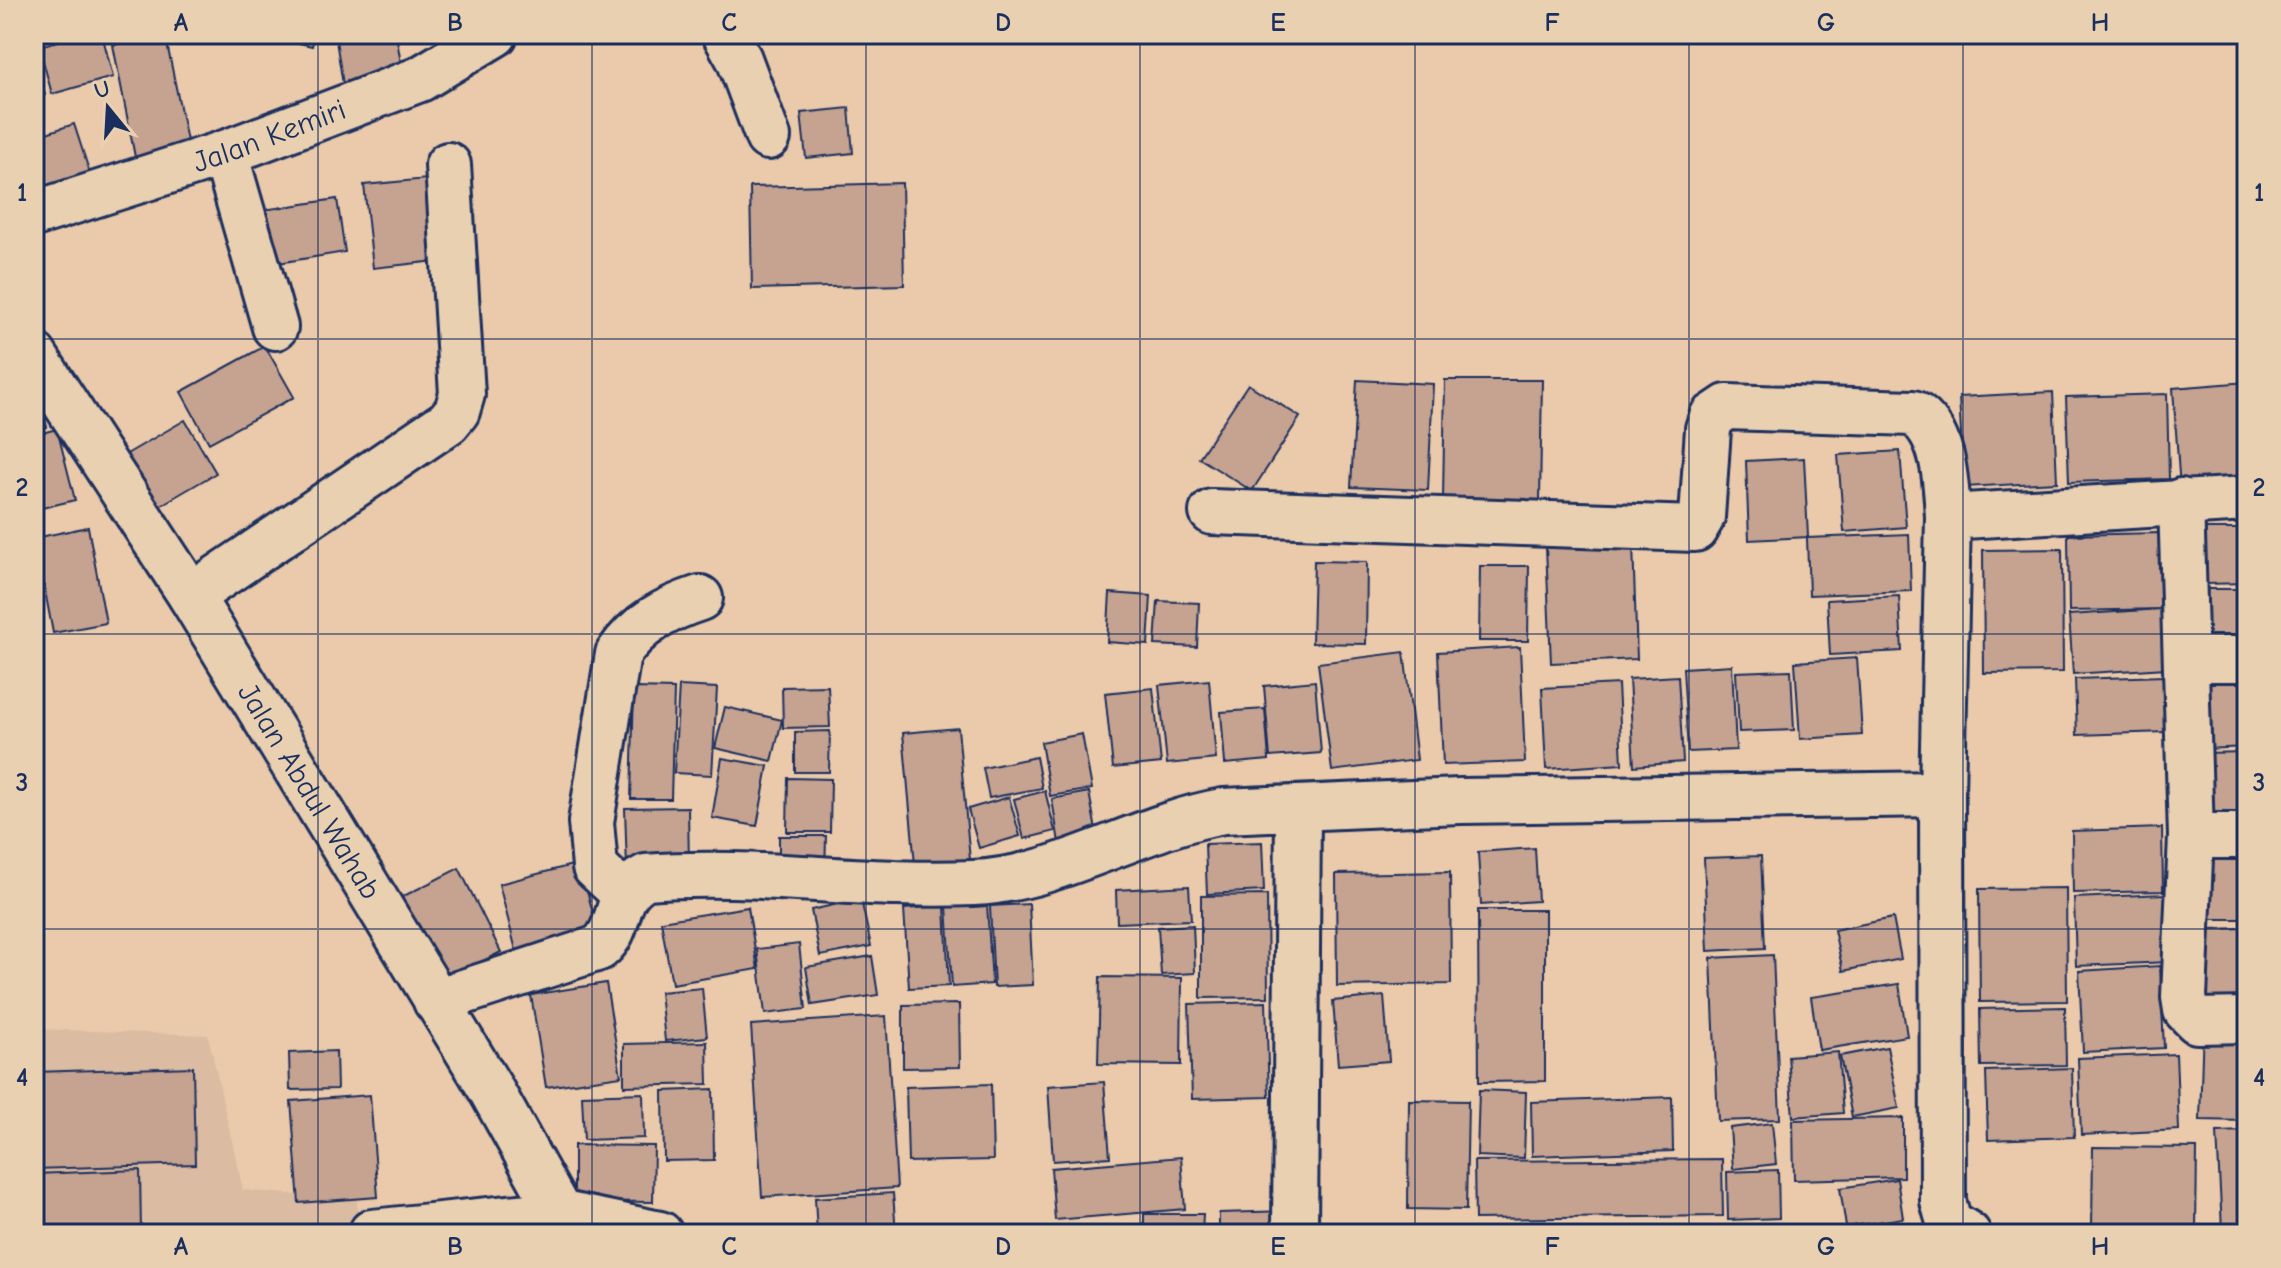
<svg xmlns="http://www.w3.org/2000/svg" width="2281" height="1268" font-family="'Comic Neue',sans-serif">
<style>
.built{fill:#dbbba1}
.building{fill:#c6a390;stroke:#1b2f5e;stroke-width:2}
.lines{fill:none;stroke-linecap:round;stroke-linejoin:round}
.minor-casing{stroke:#1b2f5e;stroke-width:50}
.minor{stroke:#e9d0b1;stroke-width:44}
.grid{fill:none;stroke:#1b2f5e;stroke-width:2;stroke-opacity:0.55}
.labels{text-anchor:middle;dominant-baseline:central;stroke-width:6;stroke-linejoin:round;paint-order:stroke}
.street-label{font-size:30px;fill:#1b2f5e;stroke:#e9d0b1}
.neatline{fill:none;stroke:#1b2f5e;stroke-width:3}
.grid-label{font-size:26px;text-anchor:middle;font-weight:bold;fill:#1b2f5e}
</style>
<rect width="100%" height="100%" fill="#eacaaa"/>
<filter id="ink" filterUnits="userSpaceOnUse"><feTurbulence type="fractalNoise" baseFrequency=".0125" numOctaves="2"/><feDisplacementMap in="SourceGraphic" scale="16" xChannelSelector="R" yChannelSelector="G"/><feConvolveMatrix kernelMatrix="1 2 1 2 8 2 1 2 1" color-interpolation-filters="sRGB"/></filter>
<g filter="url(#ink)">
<path class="built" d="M34,1029L208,1035L243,1190L357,1200L359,1234H34Z"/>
<g class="building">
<path d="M85,34H102L113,77L52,94L39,46Z"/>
<path d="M165,34L189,151L136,162L113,45Z"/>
<path d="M261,34H315L312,46Z"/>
<path d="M335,34H396L404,81L344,91Z"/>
<path d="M789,34H859V36L790,41Z"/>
<path d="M34,60L45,95L34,99Z"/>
<path d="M849,108L853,153L806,158L801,113Z"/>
<path d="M74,124L95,189L34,208V137Z"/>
<path d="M427,179L436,261L373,268L364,185Z"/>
<path d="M902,183L904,285L752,289L750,187Z"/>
<path d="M337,199L345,252L272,264L263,210Z"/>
<path d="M265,346L294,397L209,443L181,392Z"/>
<path d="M1357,380L1433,384L1428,490L1351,487Z"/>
<path d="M1445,380H1542L1540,500L1443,499Z"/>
<path d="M2247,382V484L2180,489L2173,388Z"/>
<path d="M1248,384L1300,417L1252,491L1199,458Z"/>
<path d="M34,391H37L47,427L34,430Z"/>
<path d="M2053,392L2057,482L1964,487L1959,397Z"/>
<path d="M2167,394L2169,479L2069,482L2066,397Z"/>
<path d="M185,420L216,473L156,508L125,455Z"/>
<path d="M57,429L75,500L34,510V435Z"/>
<path d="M1900,451L1906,527L1844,532L1838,455Z"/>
<path d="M1804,458L1808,537L1749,540L1746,461Z"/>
<path d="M88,527L106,623L53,633L35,538Z"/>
<path d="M2203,529H2247V583L2204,584Z"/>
<path d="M2161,533L2162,609L2069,611L2068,535Z"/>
<path d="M1909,534L1911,591L1809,595L1807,538Z"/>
<path d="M1633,544L1637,659L1551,663L1546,547Z"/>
<path d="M2062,549L2063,672L1984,673L1983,550Z"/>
<path d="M1314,561L1367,562L1366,644L1312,643Z"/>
<path d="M1480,566H1529L1528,641H1479Z"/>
<rect x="2201" y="589" width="46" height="58"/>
<path d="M1110,593L1151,596L1148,645L1107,642Z"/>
<path d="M1899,596L1902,651L1830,655L1827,600Z"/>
<path d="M1158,601L1199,603L1197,647L1155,645Z"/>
<path d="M2162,609L2166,668L2073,674L2069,615Z"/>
<path d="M1520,647L1525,762L1443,765L1438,652Z"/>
<path d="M1404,652L1417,760L1332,771L1318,663Z"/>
<path d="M1857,658L1862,735L1800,739L1795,662Z"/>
<path d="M1732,665L1736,750L1688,752L1683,668Z"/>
<path d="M1791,670L1794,730L1739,732L1736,672Z"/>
<path d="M2247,670V747L2204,749L2200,672Z"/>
<path d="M1678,676L1683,762L1634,766L1629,679Z"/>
<path d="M2164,676L2166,732L2077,735L2075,679Z"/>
<path d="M1209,680L1216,759L1167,764L1159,685Z"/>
<path d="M1315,681L1321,753L1270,757L1264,686Z"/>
<path d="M1618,684L1622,764L1546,769L1542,688Z"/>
<path d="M679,686L717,688L712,775L674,773Z"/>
<path d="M828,686L830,727L783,728L782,687Z"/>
<path d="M634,688L674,689L671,799H631Z"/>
<path d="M1153,688L1161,763L1113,768L1105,693Z"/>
<path d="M725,707L782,720L772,761L715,748Z"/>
<path d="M1265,709L1269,760L1225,764L1221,712Z"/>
<path d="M958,728L970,860L915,865L903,733Z"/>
<path d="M830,731L829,772H795V732Z"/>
<path d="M1082,734L1092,789L1050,796L1041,742Z"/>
<path d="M2247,752V827L2203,829L2201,753Z"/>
<path d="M1036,757L1042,788L989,798L983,768Z"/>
<path d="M722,758L768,766L757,826L712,818Z"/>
<path d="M788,778L831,779L830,832H787Z"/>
<path d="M1045,791L1055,831L1024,839L1014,799Z"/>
<path d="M1089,792L1097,836L1059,843L1052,799Z"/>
<path d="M1009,797L1020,836L979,848L968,809Z"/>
<path d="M688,807L689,868L627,869L625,808Z"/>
<path d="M2162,828L2163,891L2073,893L2072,831Z"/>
<path d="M779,836H826L825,874H779Z"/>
<path d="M1262,842L1264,891L1207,894L1205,844Z"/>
<path d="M1535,848L1538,901L1481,905L1478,852Z"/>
<path d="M2208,852H2247V919H2207Z"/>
<path d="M1761,856L1765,948L1708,951L1704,858Z"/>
<path d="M580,863L600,941L519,962L499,884Z"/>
<path d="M459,868L501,952L434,985L392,902Z"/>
<path d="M1450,872L1451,984L1337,986L1336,874Z"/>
<path d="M1189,886L1191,920L1117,923L1116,890Z"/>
<path d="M2066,888L2067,1001L1980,1002L1979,889Z"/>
<path d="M2166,894L2169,962L2076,966L2074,898Z"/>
<path d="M1267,895L1268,997L1201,998V896Z"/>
<path d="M861,899L871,946L820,956L811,910Z"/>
<path d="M987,904L992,984L952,987L947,906Z"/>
<path d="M1029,904L1033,985L994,987L990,906Z"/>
<path d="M945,906L949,986L909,988L904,909Z"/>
<path d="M748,907L758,969L672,984L661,921Z"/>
<path d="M1478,910H1545V1081L1479,1082Z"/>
<path d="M1893,918L1901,959L1843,971L1834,930Z"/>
<path d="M1193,925L1195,973L1161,975L1158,927Z"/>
<path d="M2247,928V1005H2208L2207,929Z"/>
<path d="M799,944L806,1009L765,1014L757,949Z"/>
<path d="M1773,955L1780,1119L1718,1121L1711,958Z"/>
<path d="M872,956L878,995L812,1005L806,967Z"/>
<path d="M2160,966L2164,1048L2083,1052L2079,971Z"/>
<path d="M1100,977L1182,978L1181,1065L1098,1064Z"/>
<path d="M606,983L621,1076L546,1087L531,995Z"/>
<path d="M1899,984L1907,1036L1819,1050L1811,997Z"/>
<path d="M702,988L707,1037L665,1041L660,992Z"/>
<path d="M1384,996L1389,1061L1338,1065L1333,1001Z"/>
<path d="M1266,1002L1269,1097L1192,1099L1189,1004Z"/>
<path d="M959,1004L960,1067L903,1068V1005Z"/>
<path d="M2065,1007L2066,1065L1981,1066L1980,1009Z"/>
<path d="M886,1016L897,1188L762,1197L751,1025Z"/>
<path d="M2203,1024L2247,1025V1121L2200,1120Z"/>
<path d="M707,1042L708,1084L624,1086V1044Z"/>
<path d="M1887,1047L1899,1108L1852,1117L1840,1056Z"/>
<path d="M336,1051L337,1089L290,1090L289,1053Z"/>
<path d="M1838,1052L1843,1113L1793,1117L1788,1056Z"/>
<path d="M2176,1054L2179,1130L2081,1135L2078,1058Z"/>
<path d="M193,1067L195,1164L34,1169V1072Z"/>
<path d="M2072,1068L2074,1137L1988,1140L1986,1071Z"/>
<path d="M1104,1082L1110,1157L1053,1161L1048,1086Z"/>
<path d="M991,1084L993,1160L908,1162L906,1087Z"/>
<path d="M713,1089L714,1160L664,1161L663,1091Z"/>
<path d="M1479,1090L1526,1092L1524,1158L1477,1156Z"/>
<path d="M643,1093L644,1138L584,1140L582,1095Z"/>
<path d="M370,1095L378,1197L299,1203L291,1101Z"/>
<path d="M1672,1097L1673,1151L1532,1156L1531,1102Z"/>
<path d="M1409,1100L1468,1101L1466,1210L1408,1209Z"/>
<path d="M1903,1118V1177L1794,1180L1793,1120Z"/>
<path d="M1772,1123L1776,1164L1733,1169L1730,1128Z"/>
<path d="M2247,1131V1228L2222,1229L2217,1132Z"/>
<path d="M574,1145L654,1146L653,1202L574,1201Z"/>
<path d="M2093,1147L2197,1148L2196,1230L2092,1228Z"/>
<path d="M1181,1157L1185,1209L1055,1220L1051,1168Z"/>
<path d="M1722,1159L1723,1216L1475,1219L1474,1161Z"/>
<path d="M140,1170L141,1234H34V1174Z"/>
<path d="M1778,1170L1779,1218L1728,1220L1727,1172Z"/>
<path d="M1897,1179L1903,1218L1846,1227L1840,1188Z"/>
<path d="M893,1193L896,1234H817L815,1198Z"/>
<path d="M1289,1211L1290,1234H1219V1213Z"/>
<path d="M1144,1214H1203L1202,1234H1144Z"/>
</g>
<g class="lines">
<g class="minor-casing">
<g id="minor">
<path d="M725,34L739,59L768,137"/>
<path d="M225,153L275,327"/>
<path id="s1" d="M34,214L225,153L420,79L495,34"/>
<path id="s2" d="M34,355L191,596L490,1088L571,1234"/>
<path d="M2181,501L2191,836L2184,997L2186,1010L2197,1021L2247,1020"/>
<path d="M1212,512L1695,529L1702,517L1708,429L1712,417L1727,407L1913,413C1945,431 1946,484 1948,517"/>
<path d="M191,596L448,422L457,411L462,394L448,165"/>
<path d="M2187,659H2247"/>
<path d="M2191,836H2247"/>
<path d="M624,894L595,867L591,822L618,654C638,624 666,609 700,598"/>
<path d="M436,1001L599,948C625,926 610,895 646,877C754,868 865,888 973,883C1061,879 1138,826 1223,811L1460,801L1942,794"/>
<path d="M372,1232L558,1213L660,1234"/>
<path d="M1295,1234L1298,808"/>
<path d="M1968,1234L1949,1222L1943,1201L1942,794L1948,517L2247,499"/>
</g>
</g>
<use href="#minor" class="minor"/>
</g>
</g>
<path class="grid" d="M318,34V1234M592,34V1234M866,34V1234M1140,34V1234M1415,34V1234M1689,34V1234M1963,34V1234M34,339H2247M34,634H2247M34,929H2247"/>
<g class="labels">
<g class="street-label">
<text stroke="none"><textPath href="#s1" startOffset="248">Jalan Kemiri</textPath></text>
<text stroke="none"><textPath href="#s2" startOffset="516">Jalan Abdul Wahab</textPath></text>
</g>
</g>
<rect width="2281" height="1268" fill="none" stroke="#e9d0b1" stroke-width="88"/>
<g transform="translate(108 108) rotate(342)" stroke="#e9d0b1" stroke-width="6" paint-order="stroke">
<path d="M0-6L14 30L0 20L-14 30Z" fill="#1b2f5e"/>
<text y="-12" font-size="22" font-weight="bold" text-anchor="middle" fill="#1b2f5e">U</text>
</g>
<rect x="44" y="44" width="2193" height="1180" class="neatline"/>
<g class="grid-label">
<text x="181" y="31">A</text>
<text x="455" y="31">B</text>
<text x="729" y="31">C</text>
<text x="1003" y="31">D</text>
<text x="1278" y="31">E</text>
<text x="1552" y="31">F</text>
<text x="1826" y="31">G</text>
<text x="2100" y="31">H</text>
<text x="22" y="201">1</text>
<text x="2259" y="201">1</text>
<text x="22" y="496">2</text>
<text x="2259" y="496">2</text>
<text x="22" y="791">3</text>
<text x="2259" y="791">3</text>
<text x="22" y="1086">4</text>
<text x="2259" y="1086">4</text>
<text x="181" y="1255">A</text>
<text x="455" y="1255">B</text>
<text x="729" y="1255">C</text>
<text x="1003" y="1255">D</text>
<text x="1278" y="1255">E</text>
<text x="1552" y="1255">F</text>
<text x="1826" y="1255">G</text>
<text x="2100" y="1255">H</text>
</g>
</svg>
